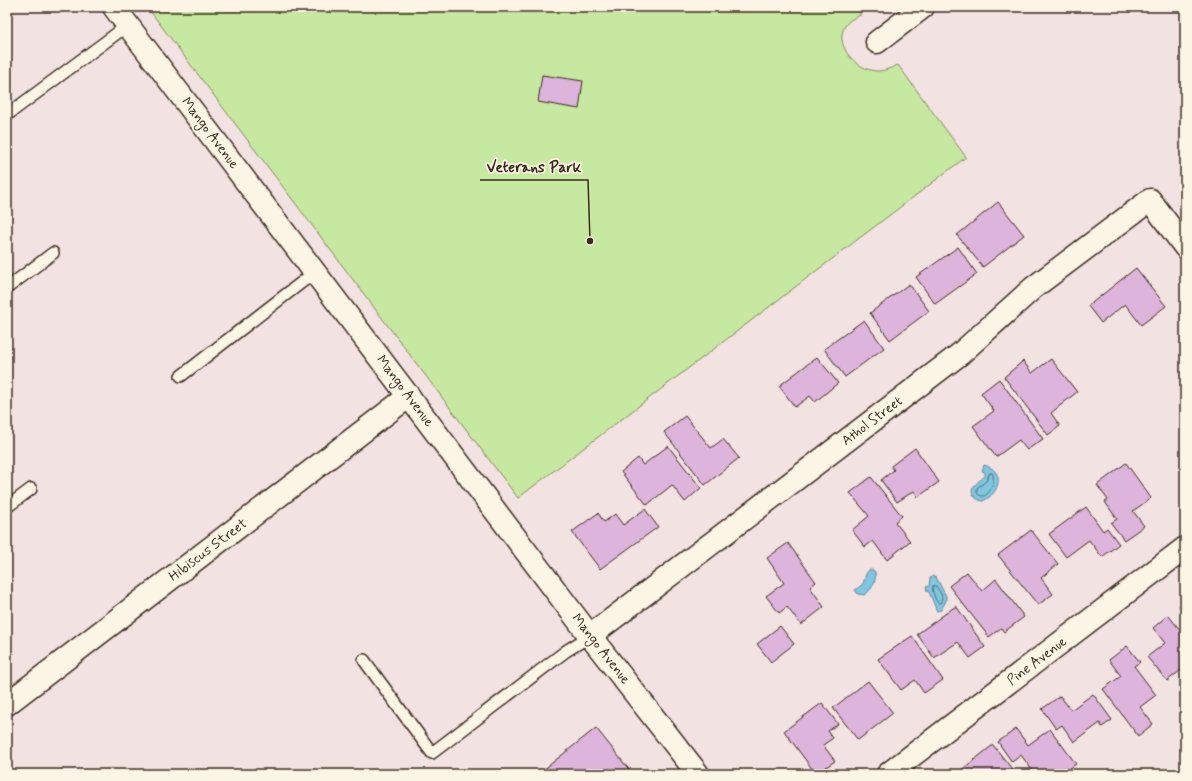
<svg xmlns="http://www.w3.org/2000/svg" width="1192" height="781" font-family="Mynerve,sans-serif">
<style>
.green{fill:#c7e8a0;stroke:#81895f}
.water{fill:#80c6e1;stroke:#648893}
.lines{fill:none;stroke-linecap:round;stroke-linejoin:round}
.shore{stroke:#57686c;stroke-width:1}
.building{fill:#ddb4db;stroke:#3b2a1e}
.service-casing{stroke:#3b2a1e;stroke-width:14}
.minor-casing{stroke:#3b2a1e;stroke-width:25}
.tertiary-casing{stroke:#3b2a1e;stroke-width:25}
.service{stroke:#fcf5e5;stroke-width:11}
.minor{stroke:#fcf5e5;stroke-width:22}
.tertiary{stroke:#fcf5e5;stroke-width:22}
.labels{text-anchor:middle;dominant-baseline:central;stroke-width:3.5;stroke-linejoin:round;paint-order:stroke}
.street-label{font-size:14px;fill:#3b2a1e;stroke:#fcf5e5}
.leader{fill:none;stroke:#3b2a1e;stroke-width:1.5}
.callout-dot{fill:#3b2a1e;stroke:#fcf5e5;stroke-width:1.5}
.callout-label{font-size:15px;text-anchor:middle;font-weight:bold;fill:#3b2a1e;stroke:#fcf5e5;stroke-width:3.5;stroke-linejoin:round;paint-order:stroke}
</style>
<rect width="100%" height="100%" fill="#f3e2e2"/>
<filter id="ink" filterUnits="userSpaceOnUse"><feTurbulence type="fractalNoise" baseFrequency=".025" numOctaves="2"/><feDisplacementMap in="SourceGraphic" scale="8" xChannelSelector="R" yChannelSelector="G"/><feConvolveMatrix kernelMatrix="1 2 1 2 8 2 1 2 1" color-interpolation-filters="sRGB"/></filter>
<g filter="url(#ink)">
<path class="green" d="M147,7H855L861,15C824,27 847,69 877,71C885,71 891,68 898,65L966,157L518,498Z"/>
<g class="water">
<path d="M984,465C1006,471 1000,493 983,501C975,500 968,492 975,485C978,481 982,479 985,476V472L982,471Z"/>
<path d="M869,570H873L875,572C877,581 872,590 864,595L858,594L855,590L863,584L866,574Z"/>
<path d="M933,576L936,577L946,596V601L941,610L937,611L936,609L929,592L927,591L926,587L929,586L930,578Z"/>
</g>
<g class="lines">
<g class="shore">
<path d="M990,473H992C997,482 986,504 977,493V488L986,481Z"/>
<path d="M933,586H936C939,592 945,596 940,603H938C935,599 931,590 933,586Z"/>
</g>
</g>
<g class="building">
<path d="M542,75L583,81L579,109L538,102Z"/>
<path d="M998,202L1024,235L983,267L957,235Z"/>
<path d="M958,247L977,274L935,304L916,277Z"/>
<path d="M1136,268L1166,306L1141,325L1125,304L1101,323L1088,306Z"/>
<path d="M909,284L929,311L890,340L870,313Z"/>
<path d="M864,320L884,348L845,377L824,349Z"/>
<path d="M817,357L838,383L815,402L810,396L795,407L779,386Z"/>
<path d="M1051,359L1077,392L1051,413L1060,426L1048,435L1004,377L1023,361L1032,373Z"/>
<path d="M999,379L1043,439L1027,450L1019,440L996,457L973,426L994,411L981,393Z"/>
<path d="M685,416L711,448L723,439L739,458L705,485L664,432Z"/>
<path d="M668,446L701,488L685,502L672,485L647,505L621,472L638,458L643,465Z"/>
<path d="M915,448L939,482L918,497L914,491L897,502L881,480L894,470L891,466Z"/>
<path d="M1126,463L1151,498L1133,511L1144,526L1124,540L1111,523L1117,519L1105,502L1108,500L1097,485Z"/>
<path d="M871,477L902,516L895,522L910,541L887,560L873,541L865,547L852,530L869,516L850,493Z"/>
<path d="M1086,507L1103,531L1107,528L1119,544L1102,557L1089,540L1066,557L1049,534Z"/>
<path d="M645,509L658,527L600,569L572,532L598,513L604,522L615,514L623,525Z"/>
<path d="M1031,530L1058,564L1041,578L1053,594L1038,605L998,555Z"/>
<path d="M788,543L816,582L810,587L824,607L801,625L787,607L779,613L766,596L784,583L767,558Z"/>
<path d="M967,572L982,591L996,579L1024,617L1004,632L1001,628L989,637L949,586Z"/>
<path d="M1185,602V614L1179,606Z"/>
<path d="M956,606L985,647L970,658L958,642L934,658L917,634Z"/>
<path d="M1168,615L1185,636V667L1167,681L1147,657L1165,643L1153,628Z"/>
<path d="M780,626L794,644L771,662L757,644Z"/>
<path d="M912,636L943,680L924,693L915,680L901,690L878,659Z"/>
<path d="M1127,646L1140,662L1134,666L1156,695L1140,707L1153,724L1138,736L1103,689L1121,676L1109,660Z"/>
<path d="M868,681L893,713L858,740L833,708Z"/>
<path d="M1093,694L1112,720L1102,727L1100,723L1074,742L1062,725L1056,729L1042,709L1060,696L1071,710Z"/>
<path d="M822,703L838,724L828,731L833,738L823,745L835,761L816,774L784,731Z"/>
<path d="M596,728L631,772L629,774H538Z"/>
<path d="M1016,729L1028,745L1050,729L1076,764L1062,774H1035L1021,755L1012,762L998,742Z"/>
<path d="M993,745L1016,774H962L960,771Z"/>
</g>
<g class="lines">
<g class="service-casing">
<g id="service">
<path d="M7,115L128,25"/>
<path d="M7,288L53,253"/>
<path d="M181,376L315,272"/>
<path d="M7,507L31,489"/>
<path d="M364,660L432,753L566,651L590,636"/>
</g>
</g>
<g class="minor-casing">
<g id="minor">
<path d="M877,42L923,7"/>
<path d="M590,636L960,354L1033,288L1150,200L1185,247"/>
<path d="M7,704L409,396"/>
<path d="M888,774L1185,548"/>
</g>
</g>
<g class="tertiary-casing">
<path id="tertiary" d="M114,7L590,636L698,774"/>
</g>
<use href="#service" class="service"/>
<use href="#minor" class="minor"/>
<use href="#tertiary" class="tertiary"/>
</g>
</g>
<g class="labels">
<g class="street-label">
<text transform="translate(210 133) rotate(53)">Mango Avenue</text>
<text transform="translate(405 391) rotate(53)">Mango Avenue</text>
<text transform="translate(872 421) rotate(-37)">Athol Street</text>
<text transform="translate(208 550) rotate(-37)">Hibiscus Street</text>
<text transform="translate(601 649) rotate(52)">Mango Avenue</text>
<text transform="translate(1037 661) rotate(-37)">Pine Avenue</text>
</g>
</g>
<path class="leader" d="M590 241L588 180H480"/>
<circle class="callout-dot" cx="590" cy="241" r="4"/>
<g class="callout-label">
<text x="534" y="172">Veterans Park</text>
</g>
<rect width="1192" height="781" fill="none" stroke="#fcf5e5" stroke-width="24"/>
<rect x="12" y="12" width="1168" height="757" fill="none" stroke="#3b2a1e" stroke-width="1.5" filter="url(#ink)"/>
</svg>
